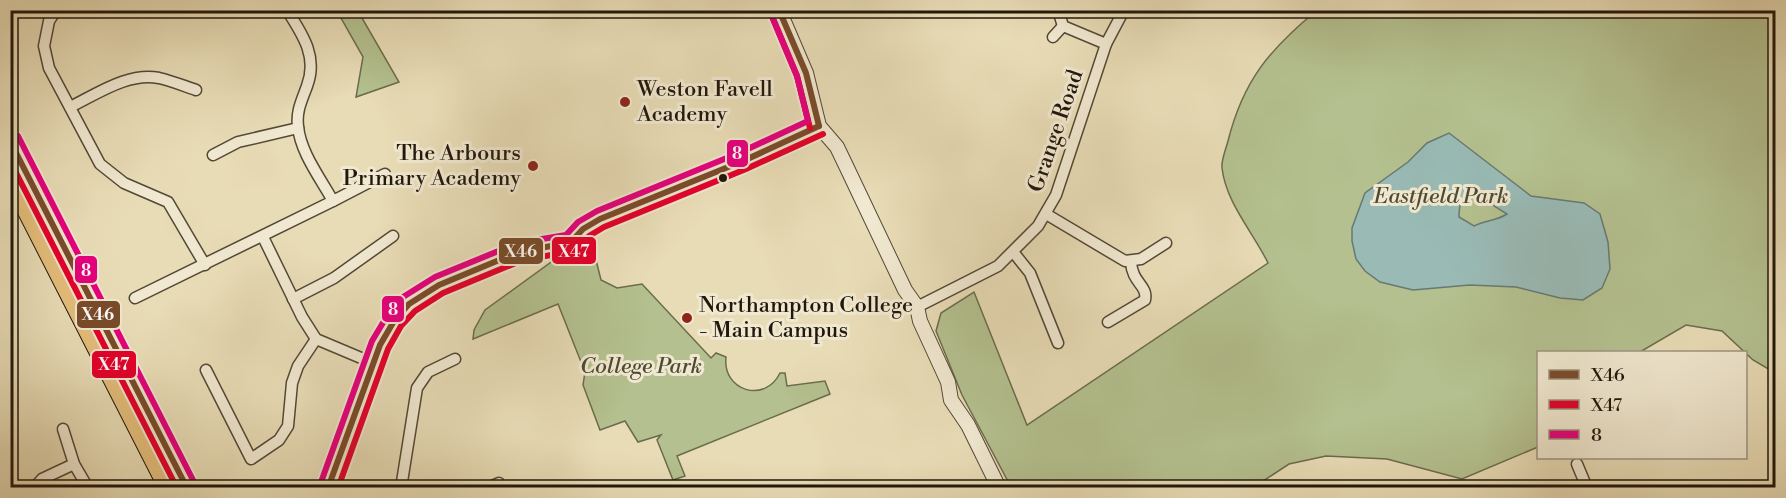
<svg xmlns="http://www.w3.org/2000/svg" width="1786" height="498" font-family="'Libre Bodoni',serif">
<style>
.green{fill:#b4c08f;stroke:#6a6c4d;stroke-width:1.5}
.water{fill:#99bab5;stroke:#697971;stroke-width:1.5;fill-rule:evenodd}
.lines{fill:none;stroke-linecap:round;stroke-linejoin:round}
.minor-casing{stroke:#534836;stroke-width:13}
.tertiary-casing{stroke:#534836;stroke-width:16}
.trunk-casing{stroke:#21170b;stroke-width:20}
.minor{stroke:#f0e8d0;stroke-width:10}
.tertiary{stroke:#f0e8d0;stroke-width:14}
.trunk{stroke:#e4be7b;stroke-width:18}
.bus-1-casing{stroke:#f0e8d0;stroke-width:10}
.bus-2-casing{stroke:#f0e8d0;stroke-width:10}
.bus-3-casing{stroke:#f0e8d0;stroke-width:10}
.bus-1{stroke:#7a4b2a;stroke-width:6}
.bus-2{stroke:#e4002b;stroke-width:6}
.bus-3{stroke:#e5007d;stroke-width:6}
.poi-dot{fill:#8f2418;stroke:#f0e8d0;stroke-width:2}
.bus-dot{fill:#21170b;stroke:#f0e8d0;stroke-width:2}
.labels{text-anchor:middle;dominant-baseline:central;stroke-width:6;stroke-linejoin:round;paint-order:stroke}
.poi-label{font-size:22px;fill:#21170b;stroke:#f0e8d0;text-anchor:start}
.street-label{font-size:22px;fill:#21170b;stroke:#f0e8d0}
.park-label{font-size:22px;font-style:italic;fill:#4d4a33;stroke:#f0e8d0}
.line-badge{stroke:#f0e8d0;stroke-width:2}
.badge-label{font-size:16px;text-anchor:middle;font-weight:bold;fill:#fff}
</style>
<rect width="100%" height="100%" fill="#e8dcb6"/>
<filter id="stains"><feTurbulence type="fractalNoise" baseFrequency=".00333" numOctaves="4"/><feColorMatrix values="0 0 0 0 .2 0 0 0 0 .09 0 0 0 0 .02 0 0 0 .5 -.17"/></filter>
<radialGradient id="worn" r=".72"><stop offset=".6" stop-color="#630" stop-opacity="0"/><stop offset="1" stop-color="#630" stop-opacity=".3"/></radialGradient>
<g class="green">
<path d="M337,11H358L399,82L356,97L363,57Z"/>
<path d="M1316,11H1775V373L1753,360L1722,331L1686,325L1640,352H1538V447L1462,479L1387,459L1326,456L1289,464L1254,487H1011L962,395L936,331L941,313L974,292L1027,425L1268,263C1253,232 1226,203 1222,168C1221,160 1226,149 1228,141C1243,81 1269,50 1316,11Z"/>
<path d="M595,256L601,280L617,288L642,284L711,358L716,353L726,357C722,391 765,404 780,373H785L787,386L825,381L830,394L677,456L685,476L673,480L657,440L661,435L638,442L625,421L600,430L583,385L585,372L558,304L473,339L474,330L485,310L554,260Z"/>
</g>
<path class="water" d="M1449,133L1531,196L1584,203L1600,214L1608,242L1610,269L1602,288L1583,300L1560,298L1516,287L1470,285L1413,290L1380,282L1365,271L1356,259L1352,241V228L1365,193L1408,162L1427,143ZM1471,190H1480L1494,206L1507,214C1496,221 1486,220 1474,226L1459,217C1459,204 1461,198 1471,190Z"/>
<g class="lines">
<g class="minor-casing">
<g id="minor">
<path d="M56,10L49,21L44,46L49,68L100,164L124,183L168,202L205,265"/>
<path d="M1058,10L1063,26L1106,44"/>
<path d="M1053,37L1063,26"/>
<path d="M70,107C97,94 128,72 159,78C172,81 184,86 196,90"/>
<path d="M213,155L238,142L298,128"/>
<path d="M333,201L385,174"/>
<path d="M1046,214L1125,261L1141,259L1166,243"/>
<path d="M263,237L302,317L316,339L373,363"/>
<path d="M1014,253L1030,273L1058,343"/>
<path d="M135,298L333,201C321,179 300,152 298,126C296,111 302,100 307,86C318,57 303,35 287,10"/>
<path d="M293,299L334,278L393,236"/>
<path d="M917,307L998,266L1038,226L1056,195L1106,44L1124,10"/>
<path d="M1108,322L1145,300C1148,285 1132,283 1131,262"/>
<path d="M206,370L251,459L279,440L288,426L292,383L298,366L316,339"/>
<path d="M63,429L74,464L88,488"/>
<path d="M1577,464L1587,488"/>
<path d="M34,488L42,479L74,464"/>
<path d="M328,488L380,345L394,321L409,304L439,285L521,251L570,243L583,229L600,219L743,161L819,126"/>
<path d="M401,488L417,388L428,372L455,359"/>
<path d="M488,488L499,483"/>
</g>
</g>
<g class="tertiary-casing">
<path id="tertiary" d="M779,10L806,73L819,126L837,147L848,170L905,290L917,307L920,321L948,382L951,400L968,425L999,488"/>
</g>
<g class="trunk-casing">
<g id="trunk">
<path d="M10,140L187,488"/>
<path d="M10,178L168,488"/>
</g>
</g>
<use href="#minor" class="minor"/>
<use href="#tertiary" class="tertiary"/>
<use href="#trunk" class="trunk"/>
<g class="bus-1-casing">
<g id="bus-1">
<path d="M779,10L806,73L819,126"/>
<path d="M10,141L187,488"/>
<path d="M328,488L380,345L394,321L409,304L439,285L521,251L570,243L583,229L600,219L743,161L819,126"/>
</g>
</g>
<g class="bus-2-casing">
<g id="bus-2">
<path d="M771,14L797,76L810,128"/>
<path d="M10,161L177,488"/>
<path d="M338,488L388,349L401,326L415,311L443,293L523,260L574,251L589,236L604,227L746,169L823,134"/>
</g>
</g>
<g class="bus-3-casing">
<g id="bus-3">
<path d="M18,136L195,484"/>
<path d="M320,485L372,341L387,316L403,297L435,277L518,243L566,235L578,222L597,211L739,153L808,121L797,76L771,14"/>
</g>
</g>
<use href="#bus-1" class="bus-1"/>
<use href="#bus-2" class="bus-2"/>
<use href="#bus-3" class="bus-3"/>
</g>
<g class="poi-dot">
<circle cx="625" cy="102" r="6"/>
<circle cx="533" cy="166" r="6"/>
<circle cx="687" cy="318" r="6"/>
</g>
<circle class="bus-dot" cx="723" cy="178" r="5"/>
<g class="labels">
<g class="poi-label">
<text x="637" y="89">Weston Favell<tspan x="637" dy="25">Academy</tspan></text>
<text x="521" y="153" text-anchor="end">The Arbours<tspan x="521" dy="25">Primary Academy</tspan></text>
<text x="699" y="305">Northampton College<tspan x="699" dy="25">- Main Campus</tspan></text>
</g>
<g class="street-label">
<text transform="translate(1056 131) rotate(-71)">Grange Road</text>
</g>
<g class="park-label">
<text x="1441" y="196">Eastfield Park</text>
<text x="641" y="366">College Park</text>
</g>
</g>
<g class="line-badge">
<rect x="726" y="139" width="23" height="29" rx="6" fill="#e5007d"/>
<rect x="551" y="236" width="46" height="29" rx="6" fill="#e4002b"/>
<rect x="498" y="237" width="46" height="28" rx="6" fill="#7a4b2a"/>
<rect x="74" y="255" width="24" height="29" rx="6" fill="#e5007d"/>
<rect x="381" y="295" width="24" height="28" rx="6" fill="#e5007d"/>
<rect x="76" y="300" width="45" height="29" rx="6" fill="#7a4b2a"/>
<rect x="91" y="350" width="46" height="29" rx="6" fill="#e4002b"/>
</g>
<g class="badge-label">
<text x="737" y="159">8</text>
<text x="574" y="257">X47</text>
<text x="521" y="257">X46</text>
<text x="86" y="276">8</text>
<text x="393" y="315">8</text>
<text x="98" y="320">X46</text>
<text x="114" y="370">X47</text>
</g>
<rect width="1786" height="498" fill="none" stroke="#e8dcb6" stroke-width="36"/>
<rect x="12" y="12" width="1762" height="474" fill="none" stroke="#21170b" stroke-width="3"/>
<rect x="18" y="18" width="1750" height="462" fill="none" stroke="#21170b" stroke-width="1.5"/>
<rect x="1537" y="351" width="210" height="108" fill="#f0e8d0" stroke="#9d9481" stroke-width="1.5"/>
<rect x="1549" y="370" width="30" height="9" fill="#7a4b2a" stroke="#9d9481" stroke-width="1.5"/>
<text x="1591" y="381" font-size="18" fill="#21170b">X46</text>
<rect x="1549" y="400" width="30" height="9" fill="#e4002b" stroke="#9d9481" stroke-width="1.5"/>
<text x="1591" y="411" font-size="18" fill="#21170b">X47</text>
<rect x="1549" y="430" width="30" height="9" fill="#e5007d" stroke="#9d9481" stroke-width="1.5"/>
<text x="1591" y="441" font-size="18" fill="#21170b">8</text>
<rect width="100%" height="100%" filter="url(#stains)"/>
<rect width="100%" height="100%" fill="url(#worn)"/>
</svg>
